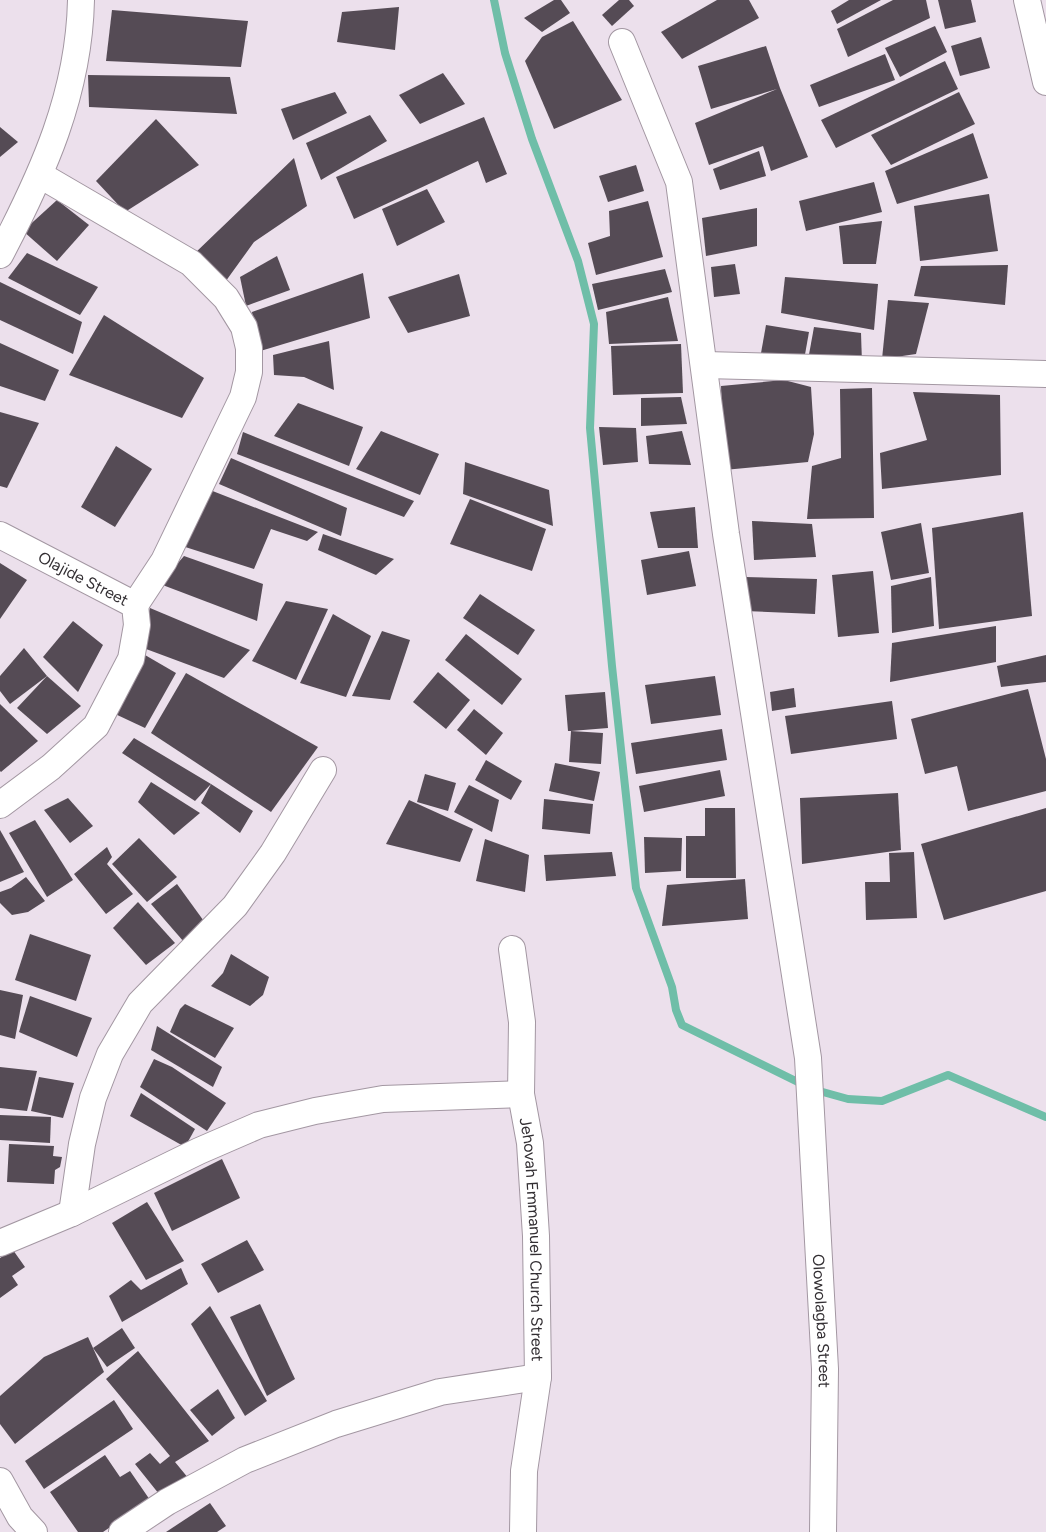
<svg xmlns="http://www.w3.org/2000/svg" width="1046" height="1532" font-family="Figtree,sans-serif">
<style>
.lines{fill:none;stroke-linecap:round;stroke-linejoin:round}
.stream{stroke:#6fbea8;stroke-width:8}
.building{fill:#554b55}
.minor-casing{stroke:#a397a2;stroke-width:28}
.minor{stroke:#fff;stroke-width:26}
.labels{text-anchor:middle;dominant-baseline:central;stroke-width:6;stroke-linejoin:round;paint-order:stroke}
.street-label{font-size:16px;fill:#332f33;stroke:#f9edf9}
</style>
<rect width="100%" height="100%" fill="#ece0ec"/>
<g class="lines">
<path class="stream" d="M494,0L505,53L532,139L578,261L594,324L590,428L612,666L636,888L672,987L676,1010L682,1025L812,1089L848,1099L882,1101L948,1075L1046,1117"/>
</g>
<g class="building">
<path d="M554,0H561L570,13L542,32L524,18Z"/>
<path d="M619,0H629L634,6L612,26L602,15Z"/>
<path d="M717,0H749L759,18L682,59L661,32Z"/>
<path d="M849,0H881L837,24L831,11Z"/>
<path d="M893,0H926L930,18L848,57L837,29Z"/>
<path d="M938,0H971L976,22L945,29Z"/>
<path d="M399,7L395,50L337,42L342,12Z"/>
<path d="M112,10L248,21L241,67L106,61Z"/>
<path d="M573,21L622,100L554,129L525,61L542,37Z"/>
<path d="M935,26L947,52L900,77L885,48Z"/>
<path d="M981,37L990,68L960,76L951,46Z"/>
<path d="M766,46L780,88L808,157L771,171L763,146L709,165L695,123L777,89L711,109L698,66Z"/>
<path d="M885,54L895,80L819,107L810,85Z"/>
<path d="M945,61L958,89L836,148L821,120Z"/>
<path d="M443,73L465,104L420,124L399,95Z"/>
<path d="M88,75L230,77L237,114L89,107Z"/>
<path d="M335,92L347,113L293,140L281,109Z"/>
<path d="M959,92L975,124L891,165L871,135Z"/>
<path d="M370,115L387,141L321,180L306,143Z"/>
<path d="M484,117L507,174L486,183L478,161L354,219L336,177Z"/>
<path d="M156,119L199,165L125,212L96,181Z"/>
<path d="M0,127L18,142L0,157Z"/>
<path d="M973,133L988,178L897,204L885,171Z"/>
<path d="M759,151L766,176L720,190L713,169Z"/>
<path d="M294,158L307,206L254,242L223,285L194,254Z"/>
<path d="M636,165L644,191L608,202L599,176Z"/>
<path d="M874,182L882,212L806,231L799,201Z"/>
<path d="M427,189L445,222L397,246L382,209Z"/>
<path d="M989,194L998,251L920,261L914,206Z"/>
<path d="M57,200L89,225L57,261L23,231Z"/>
<path d="M648,201L663,257L596,275L588,243L610,236L609,211Z"/>
<path d="M757,208V246L706,256L702,218Z"/>
<path d="M882,221L876,264H843L839,226Z"/>
<path d="M27,253L98,287L80,315L8,278Z"/>
<path d="M277,256L290,290L246,306L240,277Z"/>
<path d="M735,264L740,294L714,297L711,267Z"/>
<path d="M1008,265L1005,305L914,296L921,266Z"/>
<path d="M665,269L672,292L598,310L592,284Z"/>
<path d="M363,273L370,318L257,352L252,312Z"/>
<path d="M459,274L470,316L408,333L388,297Z"/>
<path d="M785,277L878,284L874,330L781,313Z"/>
<path d="M0,282L82,322L73,354L0,320Z"/>
<path d="M668,297L678,341L609,344L606,312Z"/>
<path d="M888,300L929,303L916,354L882,359Z"/>
<path d="M104,315L204,378L182,418L69,375Z"/>
<path d="M766,325L809,332L804,360L761,353Z"/>
<path d="M814,327L861,333L862,363L808,360Z"/>
<path d="M329,341L334,390L304,377L274,375L273,355Z"/>
<path d="M0,343L59,370L45,401L0,386Z"/>
<path d="M681,344L683,393L613,395L611,346Z"/>
<path d="M784,380L811,387L814,434L808,462L724,470L721,386Z"/>
<path d="M872,388L874,518L807,519L812,466L841,458L840,389Z"/>
<path d="M913,392L1000,395L1001,475L882,489L880,453L927,440Z"/>
<path d="M681,397L687,424L641,426V398Z"/>
<path d="M298,403L363,427L349,466L274,436Z"/>
<path d="M0,412L39,423L7,488L0,486Z"/>
<path d="M599,427L636,428L638,462L603,465Z"/>
<path d="M381,431L439,454L420,495L356,469Z"/>
<path d="M682,431L691,465L649,464L646,436Z"/>
<path d="M243,432L414,501L404,517L237,454Z"/>
<path d="M116,446L152,469L115,527L81,507Z"/>
<path d="M231,458L347,508L341,536L219,484Z"/>
<path d="M465,462L549,490L553,526L463,494Z"/>
<path d="M210,490L318,532L307,541L271,529L254,569L179,545Z"/>
<path d="M470,499L546,529L532,571L450,544Z"/>
<path d="M695,507L698,548H658L650,512Z"/>
<path d="M1023,512L1032,616L939,629L932,528Z"/>
<path d="M752,521L812,524L816,557L754,560Z"/>
<path d="M921,523L929,573L891,580L881,532Z"/>
<path d="M323,534L394,559L376,575L318,550Z"/>
<path d="M689,551L696,586L647,595L641,560Z"/>
<path d="M184,556L263,584L257,621L160,584Z"/>
<path d="M0,563L27,580L0,619Z"/>
<path d="M873,571L879,633L838,637L832,575Z"/>
<path d="M745,577L817,579L815,614L744,611Z"/>
<path d="M931,577L934,626L892,633L891,586Z"/>
<path d="M480,594L535,630L518,655L463,618Z"/>
<path d="M286,601L328,609L296,680L252,661Z"/>
<path d="M150,608L250,650L224,678L138,646Z"/>
<path d="M333,614L371,636L346,697L300,683Z"/>
<path d="M73,621L103,645L78,692L43,657Z"/>
<path d="M996,626V662L890,682L892,643Z"/>
<path d="M382,631L410,640L390,700L352,696Z"/>
<path d="M466,634L522,679L502,705L445,660Z"/>
<path d="M24,648L47,676L10,704L0,691V676Z"/>
<path d="M145,655L176,673L145,728L113,713Z"/>
<path d="M1046,655V682L1001,687L997,666Z"/>
<path d="M438,672L470,700L446,729L413,702Z"/>
<path d="M186,673L318,747L271,812L151,733Z"/>
<path d="M47,676L81,706L47,734L17,708Z"/>
<path d="M715,676L721,715L651,724L645,685Z"/>
<path d="M794,688L796,707L772,711L770,692Z"/>
<path d="M1028,689L1046,759V791L968,811L957,766L925,774L911,719Z"/>
<path d="M605,692L608,728L571,731L603,733L601,764L569,762L571,731H568L565,695Z"/>
<path d="M892,701L897,739L791,754L785,716Z"/>
<path d="M0,704L38,741L1,772L0,771Z"/>
<path d="M474,709L503,733L486,755L457,730Z"/>
<path d="M722,729L727,760L636,774L631,743Z"/>
<path d="M134,738L211,784L253,811L240,833L201,803L211,784L195,801L122,753Z"/>
<path d="M486,760L522,781L511,800L475,780Z"/>
<path d="M555,763L600,772L594,801L549,791Z"/>
<path d="M720,770L725,796L644,812L639,786Z"/>
<path d="M425,774L456,783L448,811L417,802Z"/>
<path d="M151,782L200,813L174,835L138,802Z"/>
<path d="M469,785L499,800L492,832L454,812Z"/>
<path d="M898,793L901,850L802,864L800,798Z"/>
<path d="M68,798L93,826L70,843L44,810Z"/>
<path d="M544,799L593,804L590,834L542,829Z"/>
<path d="M409,800L473,829L460,862L386,844Z"/>
<path d="M705,808H735L736,878H686V836H705Z"/>
<path d="M1046,808V891L944,920L921,844Z"/>
<path d="M35,820L73,880L47,897L9,833Z"/>
<path d="M0,830L24,872L0,882Z"/>
<path d="M644,837L682,838L681,871L645,873Z"/>
<path d="M139,838L177,877L147,902L112,864Z"/>
<path d="M485,839L529,855L525,892L476,881Z"/>
<path d="M107,847L112,857L107,864L133,894L106,914L74,874Z"/>
<path d="M612,852L616,876L546,881L544,855Z"/>
<path d="M914,852L917,918L866,920L865,882H890L889,853Z"/>
<path d="M26,877L45,901L28,912L12,915L0,903V892L11,888Z"/>
<path d="M745,879L748,919L662,926L667,885Z"/>
<path d="M177,884L206,924L184,942L151,904Z"/>
<path d="M138,902L175,943L146,965L113,928Z"/>
<path d="M30,934L91,955L76,1001L15,980Z"/>
<path d="M231,954L269,977L263,995L250,1006L211,986L223,973Z"/>
<path d="M0,990L23,995L15,1039L0,1035Z"/>
<path d="M30,996L92,1018L77,1057L19,1032Z"/>
<path d="M185,1004L234,1028L215,1058L170,1032L180,1009Z"/>
<path d="M157,1026L222,1067L213,1087L151,1050Z"/>
<path d="M154,1059L172,1067L226,1103L207,1131L140,1087Z"/>
<path d="M0,1067L37,1071L27,1111L0,1108Z"/>
<path d="M39,1077L74,1083L63,1118L31,1111Z"/>
<path d="M141,1093L195,1129L185,1147L130,1116Z"/>
<path d="M0,1115L51,1117L50,1143L0,1140Z"/>
<path d="M9,1144L54,1146L53,1156L62,1157L60,1167L55,1170L54,1184L7,1182Z"/>
<path d="M222,1159L240,1198L172,1231L154,1193Z"/>
<path d="M147,1202L184,1261L146,1280L112,1223Z"/>
<path d="M247,1240L264,1270L218,1293L201,1264Z"/>
<path d="M13,1250L25,1267L12,1276L18,1285L0,1298V1258Z"/>
<path d="M181,1268L188,1284L122,1322L109,1296L131,1280L141,1290Z"/>
<path d="M260,1304L295,1379L267,1396L230,1317Z"/>
<path d="M210,1306L267,1401L245,1416L191,1324Z"/>
<path d="M122,1328L135,1348L107,1367L93,1348Z"/>
<path d="M88,1337L104,1372L15,1444L0,1424V1396L44,1357Z"/>
<path d="M138,1351L209,1441L175,1462L189,1479L163,1499L135,1464L150,1453L160,1464L170,1456L106,1379Z"/>
<path d="M218,1389L235,1418L212,1436L190,1410Z"/>
<path d="M114,1400L133,1429L44,1489L25,1461Z"/>
<path d="M105,1455L120,1477L130,1471L150,1500L103,1532H78L50,1492Z"/>
<path d="M210,1503L226,1526L217,1532H166Z"/>
</g>
<g class="lines">
<g class="minor-casing">
<g id="minor">
<path d="M1027,0L1046,82"/>
<path id="s1" d="M622,42L679,182L726,534L808,1058L825,1369L823,1532"/>
<path d="M40,175L191,263L226,298L244,327L249,348V372L243,397L164,561L135,605"/>
<path d="M0,255C43,173 79,94 81,0"/>
<path d="M705,365L1046,374"/>
<path id="s2" d="M0,535L135,605L137,625L131,659L96,726L51,767L0,805"/>
<path id="s3" d="M512,949L522,1022L521,1094L530,1143L536,1236L538,1377L524,1471L523,1532"/>
<path d="M72,1213L82,1144L93,1098L110,1054L140,1003L235,906L273,853L323,770"/>
<path d="M0,1243L72,1213L199,1151L259,1125L315,1111L383,1099L521,1094"/>
<path d="M0,1481L20,1517L34,1532"/>
<path d="M122,1532L167,1502L245,1460L336,1424L440,1392L538,1377"/>
</g>
</g>
<use href="#minor" class="minor"/>
</g>
<g class="labels">
<g class="street-label">
<text stroke="none"><textPath href="#s2" startOffset="94">Olajide Street</textPath></text>
<text stroke="none"><textPath href="#s3" startOffset="292">Jehovah Emmanuel Church Street</textPath></text>
<text stroke="none"><textPath href="#s1" startOffset="1300">Olowolagba Street</textPath></text>
</g>
</g>
</svg>
